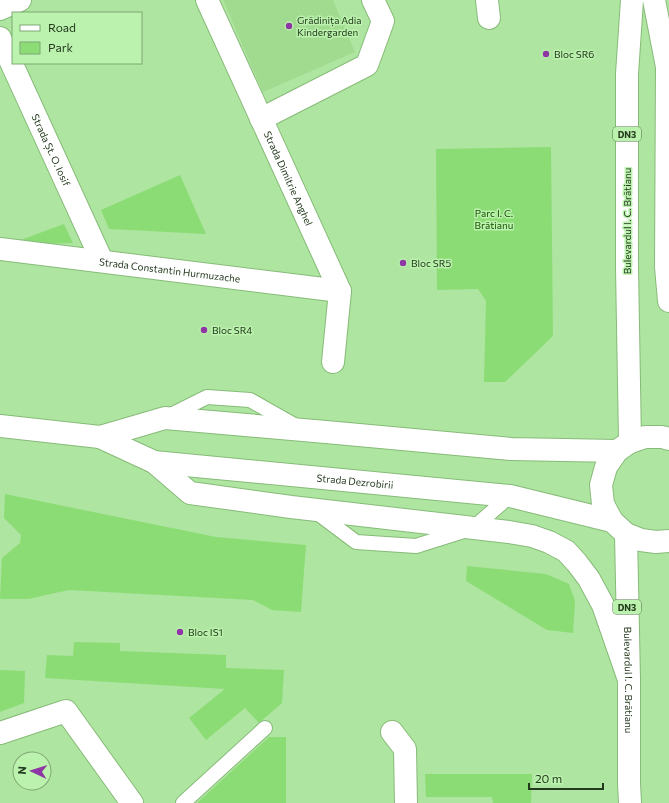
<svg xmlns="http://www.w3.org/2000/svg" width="669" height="803" font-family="Commissioner,sans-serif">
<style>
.built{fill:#a0db90}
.green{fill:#8cdc76}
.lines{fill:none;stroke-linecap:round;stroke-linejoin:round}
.service-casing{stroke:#87bb79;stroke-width:16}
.minor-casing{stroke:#87bb79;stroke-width:24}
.secondary-casing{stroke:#87bb79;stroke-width:24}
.primary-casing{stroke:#87bb79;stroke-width:24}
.service{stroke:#fff;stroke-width:14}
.minor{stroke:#fff;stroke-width:22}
.secondary{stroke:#fff;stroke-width:22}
.primary{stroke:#fff;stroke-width:22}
.poi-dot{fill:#8e36a3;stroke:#bbf2ad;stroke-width:1.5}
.labels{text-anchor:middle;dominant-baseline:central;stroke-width:3;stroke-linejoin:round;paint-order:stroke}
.shield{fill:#bbf2ad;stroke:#517149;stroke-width:1}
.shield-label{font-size:9px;font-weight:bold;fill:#243a1e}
.poi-label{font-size:10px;fill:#243a1e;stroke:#bbf2ad;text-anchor:start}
.street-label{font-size:10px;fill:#243a1e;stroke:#bbf2ad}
.park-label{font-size:10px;fill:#164d00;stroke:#bbf2ad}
</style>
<rect width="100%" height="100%" fill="#aee5a0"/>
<path class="built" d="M223,0H333L355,52L263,92Z"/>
<g class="green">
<path d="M551,147L553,336L505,382H484L486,301L478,289L437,290L436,149Z"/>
<path d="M180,175L206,234L109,229L101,210Z"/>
<path d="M64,224L73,243L7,245Z"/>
<path d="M5,494L216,537L306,545L301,612L272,610L253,600L69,590L28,599H0L2,558L20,543L21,535L4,518Z"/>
<path d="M467,566L546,574L569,584L575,601L573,633L547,630L466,581Z"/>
<path d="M74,642L120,643V651L226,655V668L284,670L282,703L259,723L245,708L206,740L189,718L225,689L45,678L47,655L73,656Z"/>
<path d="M0,670L25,671L24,703L0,712Z"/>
<path d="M269,737H286V803H197Z"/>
<path d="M425,774H532L531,803H493L492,797H426Z"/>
</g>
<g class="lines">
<g class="service-casing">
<g id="service">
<path d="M167,417L207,397L250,400L296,426"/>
<path d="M316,512L356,542L416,546L473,528L510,496"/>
<path d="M183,803L265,728"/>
</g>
</g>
<g class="minor-casing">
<g id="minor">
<path id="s1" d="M207,0L340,291L333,362"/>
<path d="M487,0L489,18"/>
<path d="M0,9L20,0"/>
<path id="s2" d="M0,38L102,261"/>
<path d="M261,119L367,65L383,21L373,0"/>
<path id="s3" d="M0,249L340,291"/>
<path d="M392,732L405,749L406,803"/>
<path d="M0,733L66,711L132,803"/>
</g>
</g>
<g class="secondary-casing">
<g id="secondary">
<path id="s4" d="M0,426L100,437L154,462L510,496L612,521"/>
<path d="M100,437L165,418L326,432L511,449L617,451"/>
</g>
</g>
<g class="primary-casing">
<g id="primary">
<path d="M654,0L667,67L666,267L669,301"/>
<path d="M669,439L662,437H645L630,442L617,451L606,467L601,485L603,504L612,521L626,534L641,540L656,542L669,541"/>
<path d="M630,442L627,267V74L632,0"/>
<path d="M154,462L190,493L291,507L509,532L532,536L549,542L566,551L577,563L589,579L603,605L629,680"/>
<path id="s5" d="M626,534L629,680V783L630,803"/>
</g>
</g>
<use href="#service" class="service"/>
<use href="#minor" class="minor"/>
<use href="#secondary" class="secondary"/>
<use href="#primary" class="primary"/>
</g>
<g class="poi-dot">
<circle cx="289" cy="26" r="4"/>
<circle cx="546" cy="54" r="4"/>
<circle cx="403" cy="263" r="4"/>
<circle cx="204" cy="330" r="4"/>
<circle cx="180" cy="632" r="4"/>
</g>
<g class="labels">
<g class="shield">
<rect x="613" y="127" width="28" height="14" rx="3"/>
<rect x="613" y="600" width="28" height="14" rx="3"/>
</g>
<g class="shield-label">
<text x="627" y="134">DN3</text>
<text x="627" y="607">DN3</text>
</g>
<g class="poi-label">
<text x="297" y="20">Grădinița Adia<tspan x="297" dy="12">Kindergarden</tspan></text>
<text x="554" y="54">Bloc SR6</text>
<text x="411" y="263">Bloc SR5</text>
<text x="212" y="330">Bloc SR4</text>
<text x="188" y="632">Bloc IS1</text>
</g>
<g class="street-label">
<text stroke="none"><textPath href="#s2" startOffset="123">Strada Șt. O. Iosif</textPath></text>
<text stroke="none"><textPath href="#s1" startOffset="196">Strada Dimitrie Anghel</textPath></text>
<text transform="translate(627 221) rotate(-90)">Bulevardul I. C. Brătianu</text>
<text stroke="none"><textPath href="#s3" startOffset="171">Strada Constantin Hurmuzache</textPath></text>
<text stroke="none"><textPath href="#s4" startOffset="362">Strada Dezrobirii</textPath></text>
<text stroke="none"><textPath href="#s5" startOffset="146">Bulevardul I. C. Brătianu</textPath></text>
</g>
<g class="park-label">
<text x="494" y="213">Parc I. C.<tspan x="494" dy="12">Brătianu</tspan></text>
</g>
</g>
<rect x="12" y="12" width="130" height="52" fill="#bbf2ad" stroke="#7fa874"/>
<rect x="20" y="25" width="20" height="6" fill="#ffffff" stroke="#7fa874"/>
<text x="48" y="32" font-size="12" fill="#243a1e">Road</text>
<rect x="20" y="42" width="20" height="12" fill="#8cdc76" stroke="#7fa874"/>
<text x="48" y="52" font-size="12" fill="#243a1e">Park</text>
<g transform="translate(32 771) rotate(274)"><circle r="19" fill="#bbf2ad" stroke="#7fa874"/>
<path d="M0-3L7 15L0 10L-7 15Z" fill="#8e36a3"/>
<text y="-6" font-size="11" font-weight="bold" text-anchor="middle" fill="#243a1e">N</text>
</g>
<path d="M529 783v6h74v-6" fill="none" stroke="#243a1e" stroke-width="2"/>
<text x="535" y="783" font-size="12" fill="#243a1e" stroke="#bbf2ad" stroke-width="3" paint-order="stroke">20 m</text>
</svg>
